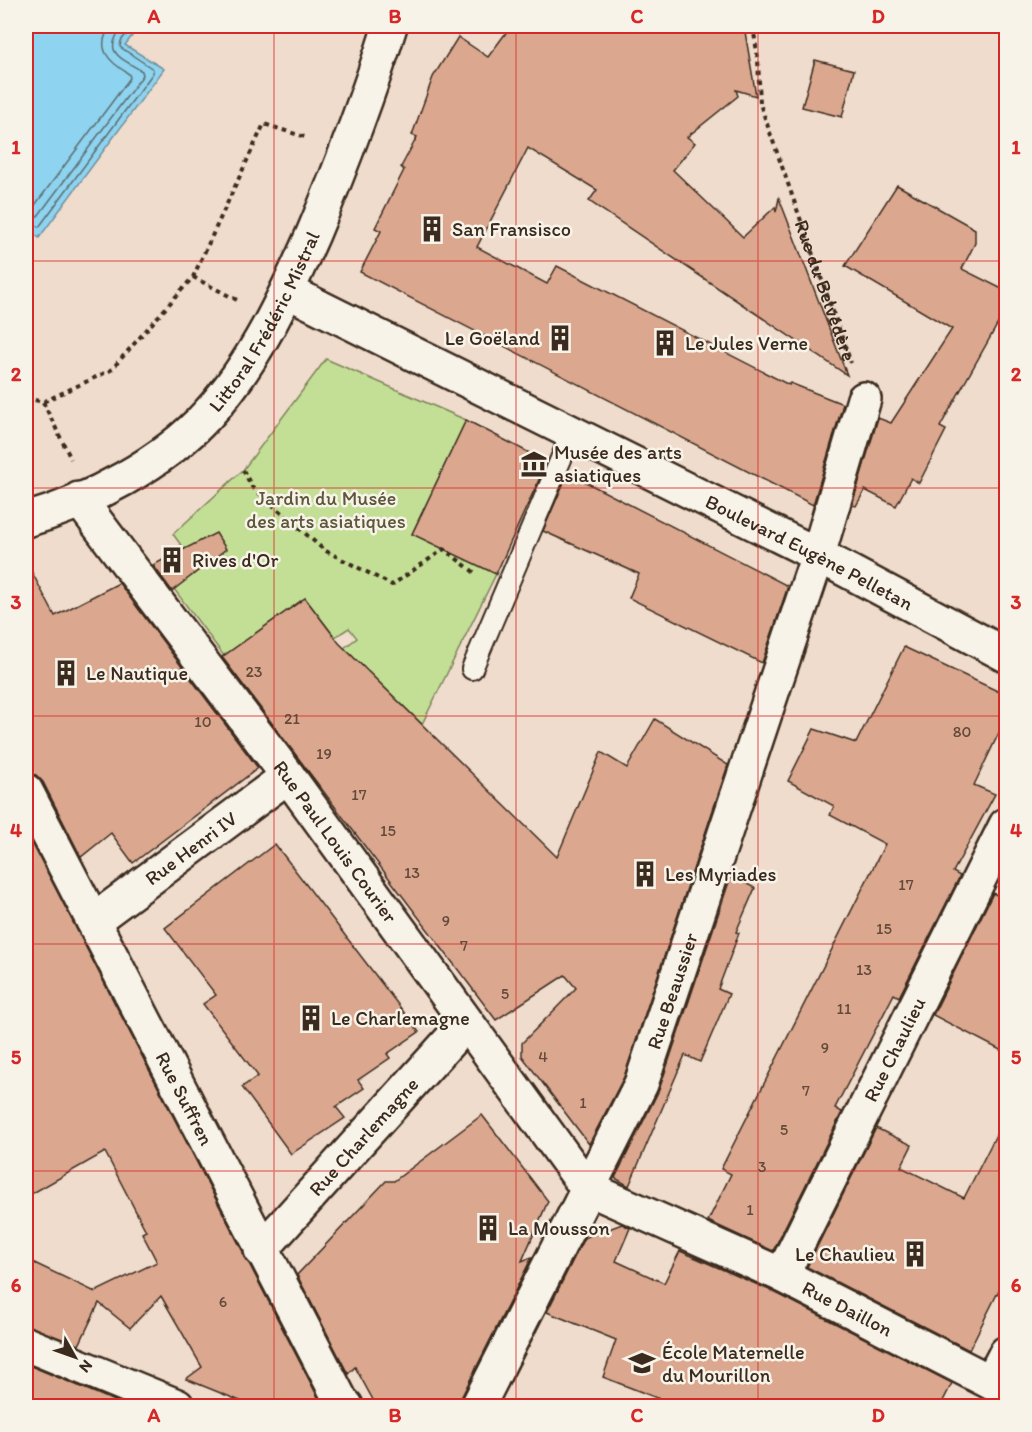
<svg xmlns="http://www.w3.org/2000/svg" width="1032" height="1432" font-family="Itim,sans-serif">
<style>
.green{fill:#c3df96;stroke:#7f845a;stroke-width:1.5}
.water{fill:#8ed3ef;stroke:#6d8f9b;stroke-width:1.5}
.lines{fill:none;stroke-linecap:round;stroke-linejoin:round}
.shore{stroke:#5c6e72;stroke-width:1.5}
.building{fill:#dba88f;stroke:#3b2a1e;stroke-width:1.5}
.service-casing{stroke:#3b2a1e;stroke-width:24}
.minor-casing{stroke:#3b2a1e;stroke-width:38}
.tertiary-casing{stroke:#3b2a1e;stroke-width:38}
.secondary-casing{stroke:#3b2a1e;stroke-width:38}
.path{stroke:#3b2a1e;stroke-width:4;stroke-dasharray:4.5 4.5;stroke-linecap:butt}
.service{stroke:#f7f3e8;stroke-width:20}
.minor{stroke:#f7f3e8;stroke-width:33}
.tertiary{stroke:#f7f3e8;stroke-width:33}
.secondary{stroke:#f7f3e8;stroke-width:33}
.grid{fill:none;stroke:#d62828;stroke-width:1.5;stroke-opacity:0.55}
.labels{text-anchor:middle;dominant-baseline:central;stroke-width:5;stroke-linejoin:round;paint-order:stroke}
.number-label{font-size:16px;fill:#634a3a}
.poi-label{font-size:20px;fill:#3b2a1e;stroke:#f7f3e8;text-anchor:start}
.street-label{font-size:20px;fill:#3b2a1e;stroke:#f7f3e8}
.park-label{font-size:20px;fill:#5d573c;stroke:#f7f3e8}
.neatline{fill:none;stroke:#d62828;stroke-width:2}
.grid-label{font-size:20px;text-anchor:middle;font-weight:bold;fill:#d62828}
</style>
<rect width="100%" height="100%" fill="#efdccd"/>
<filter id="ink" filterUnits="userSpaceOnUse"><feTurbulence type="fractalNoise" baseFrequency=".0167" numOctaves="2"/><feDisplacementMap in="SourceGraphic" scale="12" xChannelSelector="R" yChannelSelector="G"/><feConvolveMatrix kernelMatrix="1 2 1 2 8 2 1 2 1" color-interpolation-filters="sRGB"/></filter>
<g filter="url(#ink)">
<path class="green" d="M326,359L466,420L412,534L496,574L422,724L344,648L357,638L349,628L335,637L305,598L224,656L174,589L199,570L173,534L243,470Z"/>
<path class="water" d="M26,26H140L125,45L164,69L39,238L26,227Z"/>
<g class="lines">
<g class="shore">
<path d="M26,206L35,205L130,78L129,74C109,62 94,48 111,26"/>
<path d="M26,215L38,216L143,75L142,71C119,57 102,53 123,26"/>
<path d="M26,223L39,227L153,73V69L120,47L121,41L132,26"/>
</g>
</g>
<g class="building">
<path d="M511,26H744L756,96L736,90L738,96L687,137L695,143L673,170L743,237L775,207L776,212L779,198L847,375L589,201L597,190L528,148L477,247L547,284L557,266L789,385L790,383L843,404L813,505L360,272L381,231L375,228L404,170L401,167L417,137L412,135L433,77L458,37L488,57Z"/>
<path d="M815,60L854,70L842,117L802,107Z"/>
<path d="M897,185L975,229V243L962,269L1006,291V309L940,427L946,430L919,483L911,478L896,506L865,490L856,506L852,505L878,418L891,423L952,329L845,266Z"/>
<path d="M466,420L547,462L496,574L412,534Z"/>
<path d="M568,473L788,586L762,663L629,598L639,574L543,531Z"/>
<path d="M216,533L226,549L172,591L153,565Z"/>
<path d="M26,561L55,616L119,583L258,768L133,863L111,833L81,857L43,782L36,775L26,772Z"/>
<path d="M305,598L339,643L557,857L601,752L627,768L655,719L728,765L624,1077L589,1144L522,1056V1043L576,988L565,975L496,1020L222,657Z"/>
<path d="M904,647L1006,695V718L974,785L995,794L953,872L960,876L899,997L894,994L835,1108L842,1112L773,1251L708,1221L731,1174L721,1169L885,844L830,815L834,806L788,781L814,729L856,743Z"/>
<path d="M26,831L322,1405L320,1407H255L186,1379L202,1367L161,1296L130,1328L99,1303L79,1345L26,1326V1259L95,1292L157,1262L142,1233L146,1231L105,1152L26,1197Z"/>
<path d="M275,844L419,1032L387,1054L390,1058L358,1080L364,1088L336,1107L345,1118L291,1154L242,1087L258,1076L203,1004L216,995L165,928Z"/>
<path d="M731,876L755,888L736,932L739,933L718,989L729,994L700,1062L685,1055L629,1186L615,1178L659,1090Z"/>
<path d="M993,893L1006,900V1053L933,1015Z"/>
<path d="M482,1115L548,1201L522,1261L532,1257L461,1398L459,1407H377L355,1367L348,1374L297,1275L386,1181H394Z"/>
<path d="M1006,1115V1276L969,1350L807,1267L876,1128L912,1145L901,1167L964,1198Z"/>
<path d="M622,1224L630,1228L616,1261L664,1283L680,1251L774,1292L952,1383L940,1407H680L603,1377L616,1340L547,1312L584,1238Z"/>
<path d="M26,1364L129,1407H26Z"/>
</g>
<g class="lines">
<g class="service-casing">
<path id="service" d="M472,669L572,433"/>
</g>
<g class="minor-casing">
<g id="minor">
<path id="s2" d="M79,499L288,776L587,1188L782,1275L1006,1390"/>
<path id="s3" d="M26,791L341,1401L346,1406"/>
<path id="s4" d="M93,921L288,776"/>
<path id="s5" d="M261,1250L466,1023"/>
<path id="s6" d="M782,1275L1006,825"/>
<path d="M26,1344L177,1406"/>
<path d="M991,1382L1006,1353"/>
<path id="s7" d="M478,1406L641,1084L818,555L864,399"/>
</g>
</g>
<g class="tertiary-casing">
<g id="tertiary">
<path id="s8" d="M287,291L818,555L1006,655"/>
</g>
</g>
<g class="secondary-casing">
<g id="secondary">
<path id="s9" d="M26,520C89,502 164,463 208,414C255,362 285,297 313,234C342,165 368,97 390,26"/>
</g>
</g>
<g class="path">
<path id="s1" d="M753,26L758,59L760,104L851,363"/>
<path d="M193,277L237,300"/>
<path d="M26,398L43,402L111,370L193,277L264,124L308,138"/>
<path d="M43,402L71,459"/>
<path d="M243,470L252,487L324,550L392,585L444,549L475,573"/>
</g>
<use href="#service" class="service"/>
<use href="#minor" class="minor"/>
<use href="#tertiary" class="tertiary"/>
<use href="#secondary" class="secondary"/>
</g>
</g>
<path class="grid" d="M274,26V1406M516,26V1406M758,26V1406M26,261H1006M26,488H1006M26,716H1006M26,944H1006M26,1171H1006"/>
<defs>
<g id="building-bare" transform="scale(2.07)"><path d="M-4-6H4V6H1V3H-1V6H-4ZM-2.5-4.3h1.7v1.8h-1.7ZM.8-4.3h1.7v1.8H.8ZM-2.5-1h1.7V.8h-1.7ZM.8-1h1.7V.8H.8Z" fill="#3b2a1e" stroke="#f7f3e8" stroke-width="2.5" paint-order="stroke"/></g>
<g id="museum-bare" transform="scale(2.07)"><path d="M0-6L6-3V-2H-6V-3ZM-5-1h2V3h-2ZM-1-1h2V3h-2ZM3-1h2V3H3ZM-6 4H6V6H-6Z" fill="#3b2a1e" stroke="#f7f3e8" stroke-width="2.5" paint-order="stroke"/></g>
<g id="school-bare" transform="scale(2.07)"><path d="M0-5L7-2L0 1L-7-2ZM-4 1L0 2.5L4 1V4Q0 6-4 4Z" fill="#3b2a1e" stroke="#f7f3e8" stroke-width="2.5" paint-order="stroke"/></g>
</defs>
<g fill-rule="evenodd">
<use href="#building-bare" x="432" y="229"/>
<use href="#building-bare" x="560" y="338"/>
<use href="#building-bare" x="665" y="343"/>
<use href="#museum-bare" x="534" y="464"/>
<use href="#building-bare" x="172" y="560"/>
<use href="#building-bare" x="66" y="673"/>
<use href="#building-bare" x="645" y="874"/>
<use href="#building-bare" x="311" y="1018"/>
<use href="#building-bare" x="488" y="1228"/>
<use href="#building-bare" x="915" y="1254"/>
<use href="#school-bare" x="642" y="1363"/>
</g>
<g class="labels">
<g class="number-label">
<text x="254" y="671">23</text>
<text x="292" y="718">21</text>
<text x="203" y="721">10</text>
<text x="962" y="731">80</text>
<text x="324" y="753">19</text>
<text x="359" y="794">17</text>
<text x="388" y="830">15</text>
<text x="412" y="872">13</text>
<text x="906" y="884">17</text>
<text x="446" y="920">9</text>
<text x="884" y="928">15</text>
<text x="464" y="945">7</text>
<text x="864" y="969">13</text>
<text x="505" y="993">5</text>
<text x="844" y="1008">11</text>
<text x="825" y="1047">9</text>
<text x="543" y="1056">4</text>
<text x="806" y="1090">7</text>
<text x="583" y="1102">1</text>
<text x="784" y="1129">5</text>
<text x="762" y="1166">3</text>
<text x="750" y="1209">1</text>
<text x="223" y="1301">6</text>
</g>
<g class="poi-label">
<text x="452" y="229">San Fransisco</text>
<text x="540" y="338" text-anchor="end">Le Goëland</text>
<text x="685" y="343">Le Jules Verne</text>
<text x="554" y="452">Musée des arts<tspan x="554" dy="23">asiatiques</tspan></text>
<text x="192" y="560">Rives d'Or</text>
<text x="86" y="673">Le Nautique</text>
<text x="665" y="874">Les Myriades</text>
<text x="331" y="1018">Le Charlemagne</text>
<text x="508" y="1228">La Mousson</text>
<text x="895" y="1254" text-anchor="end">Le Chaulieu</text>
<text x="662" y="1352">École Maternelle<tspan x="662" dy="23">du Mourillon</tspan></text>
</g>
<g class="street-label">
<text stroke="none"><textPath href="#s1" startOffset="276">Rue du Belvédère</textPath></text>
<text stroke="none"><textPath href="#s9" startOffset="322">Littoral Frédéric Mistral</textPath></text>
<text stroke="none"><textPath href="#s8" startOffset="584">Boulevard Eugène Pelletan</textPath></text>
<text stroke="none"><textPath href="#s2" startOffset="428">Rue Paul Louis Courier</textPath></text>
<text stroke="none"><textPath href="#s4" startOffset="122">Rue Henri IV</textPath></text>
<text stroke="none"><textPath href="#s7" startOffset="459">Rue Beaussier</textPath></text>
<text stroke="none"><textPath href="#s6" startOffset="252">Rue Chaulieu</textPath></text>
<text stroke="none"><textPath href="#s3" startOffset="346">Rue Suffren</textPath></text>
<text stroke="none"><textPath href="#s5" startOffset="153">Rue Charlemagne</textPath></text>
<text stroke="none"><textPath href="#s2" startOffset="1143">Rue Daillon</textPath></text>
</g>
<g class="park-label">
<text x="326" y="498">Jardin du Musée<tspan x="326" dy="23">des arts asiatiques</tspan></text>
</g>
</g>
<rect width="1032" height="1432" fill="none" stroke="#f7f3e8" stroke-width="66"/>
<g transform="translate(75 1357) rotate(130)" stroke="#f7f3e8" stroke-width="4.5" paint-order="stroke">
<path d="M0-4.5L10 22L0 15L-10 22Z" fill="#3b2a1e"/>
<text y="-9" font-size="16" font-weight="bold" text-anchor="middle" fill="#3b2a1e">N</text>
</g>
<rect x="33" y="33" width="966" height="1366" class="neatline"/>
<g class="grid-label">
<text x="154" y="23">A</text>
<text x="395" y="23">B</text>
<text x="637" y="23">C</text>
<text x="878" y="23">D</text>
<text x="16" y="154">1</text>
<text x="1016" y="154">1</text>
<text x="16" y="381">2</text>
<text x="1016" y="381">2</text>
<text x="16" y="609">3</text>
<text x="1016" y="609">3</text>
<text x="16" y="837">4</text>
<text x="1016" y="837">4</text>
<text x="16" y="1064">5</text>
<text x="1016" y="1064">5</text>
<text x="16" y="1292">6</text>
<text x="1016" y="1292">6</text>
<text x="154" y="1422">A</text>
<text x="395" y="1422">B</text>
<text x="637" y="1422">C</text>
<text x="878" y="1422">D</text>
</g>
</svg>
